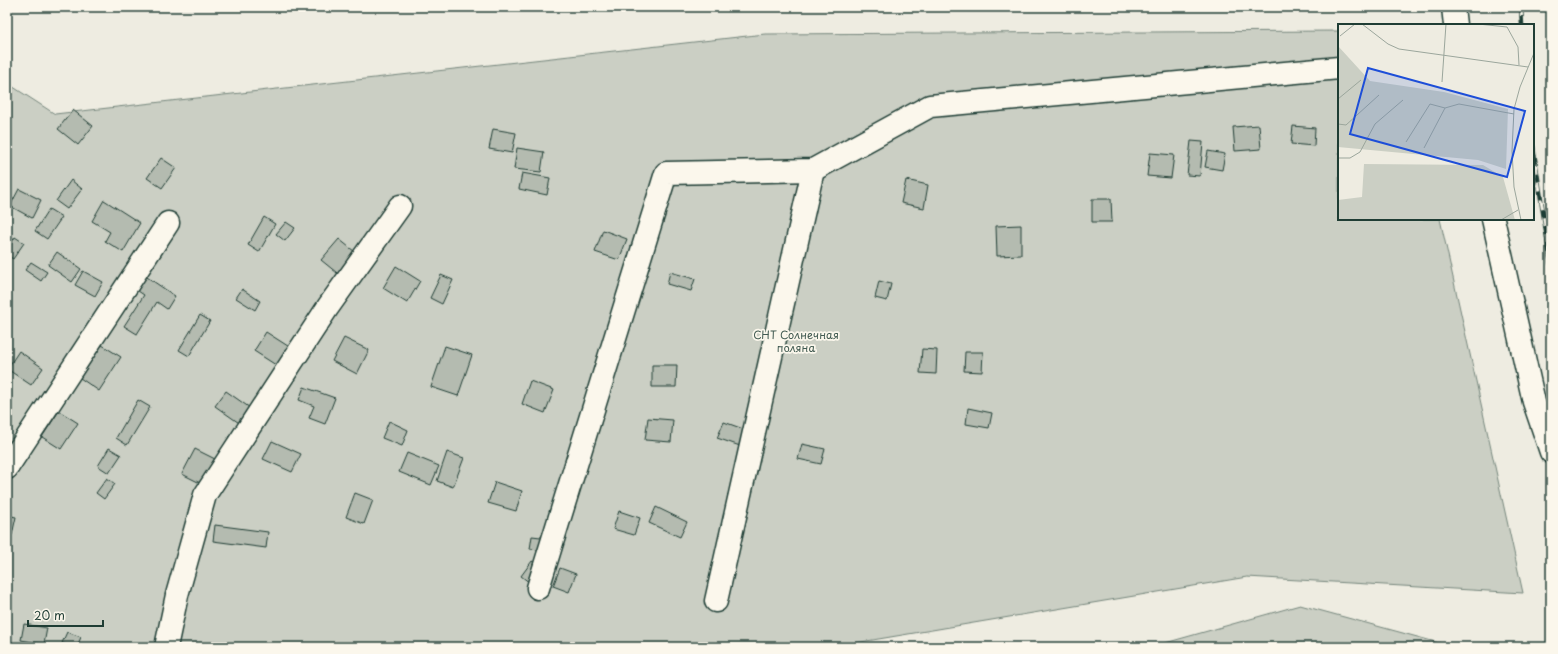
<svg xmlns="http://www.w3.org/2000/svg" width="1558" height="654" font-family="'Playpen Sans',sans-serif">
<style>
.green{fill:#cbcfc4;stroke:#75867c}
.building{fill:#b4bbb0;stroke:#1f3d34}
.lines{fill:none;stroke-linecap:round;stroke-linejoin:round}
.minor-casing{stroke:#1f3d34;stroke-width:25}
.minor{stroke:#fbf7ec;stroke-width:22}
.rail-casing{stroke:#1f3d34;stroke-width:4.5}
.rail{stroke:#fbf7ec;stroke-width:3;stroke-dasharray:9;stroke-linecap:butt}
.labels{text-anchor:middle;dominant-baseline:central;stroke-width:3.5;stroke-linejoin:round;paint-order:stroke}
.park-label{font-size:11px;fill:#415a51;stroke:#fbf7ec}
.inset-road{fill:none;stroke:#9ba69c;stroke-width:1}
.view{fill:#1d4ed8;fill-opacity:0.15;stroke:#1d4ed8;stroke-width:2}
.inset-edge{fill:none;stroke:#1f3d34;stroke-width:2}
</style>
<rect width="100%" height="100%" fill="#eeece1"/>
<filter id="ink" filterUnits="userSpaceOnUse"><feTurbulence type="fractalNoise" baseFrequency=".025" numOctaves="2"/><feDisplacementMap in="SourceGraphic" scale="8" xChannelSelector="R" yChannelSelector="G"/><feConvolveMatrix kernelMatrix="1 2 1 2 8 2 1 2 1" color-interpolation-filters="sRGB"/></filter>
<g filter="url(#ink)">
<g class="green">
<path d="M1339,31V219H1440L1523,593L1247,577L831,647H7V83L55,114L765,34Z"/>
<path d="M1300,605L1454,647H1151Z"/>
</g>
<g class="building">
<path d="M73,110L93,126L78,145L58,129Z"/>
<path d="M1259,125L1261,149L1235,151L1233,127Z"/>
<path d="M1293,126L1315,128L1314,146L1291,144Z"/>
<path d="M493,129L516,133L512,153L489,149Z"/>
<path d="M1191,141L1203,142L1200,176L1187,175Z"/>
<path d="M517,148L544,152L541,172L514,169Z"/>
<path d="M1208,151L1225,154L1222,170L1205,167Z"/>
<path d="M1150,153L1174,155L1171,178L1147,176Z"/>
<path d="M161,158L176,168L162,188L147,178Z"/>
<path d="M522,173L550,178L547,195L519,189Z"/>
<path d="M71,180L82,189L67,209L56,201Z"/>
<path d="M906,180L928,185L924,208L901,203Z"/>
<path d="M19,189L41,200L32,218L10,206Z"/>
<path d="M1092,199H1111L1112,222H1092Z"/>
<path d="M104,200L140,223L123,252L105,241L110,232L92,221Z"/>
<path d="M49,209L62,217L47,239L35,231Z"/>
<path d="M264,217L275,224L259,252L248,245Z"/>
<path d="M286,222L295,228L285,241L276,234Z"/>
<path d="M1021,225V255L997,256L996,226Z"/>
<path d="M603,230L627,239L619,260L595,252Z"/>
<path d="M15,237L24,243L13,259L7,255V250Z"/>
<path d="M339,239L360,256L342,277L321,260Z"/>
<path d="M57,252L81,269L72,282L48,265Z"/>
<path d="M31,262L47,272L41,281L25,270Z"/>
<path d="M396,266L420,281L407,303L383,288Z"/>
<path d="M83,271L103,282L95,296L75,285Z"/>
<path d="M670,272L695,279L691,291L667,284Z"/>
<path d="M141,273L175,296L167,309L157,302L137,334L124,326L144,295L132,287Z"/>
<path d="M441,275L453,280L442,304L430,298Z"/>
<path d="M879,281L891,284L887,301L875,298Z"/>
<path d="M242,289L260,301L255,310L236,298Z"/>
<path d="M200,315L210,321L189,356L179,350Z"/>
<path d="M266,332L291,348L279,367L254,351Z"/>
<path d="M344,338L369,350L357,374L332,361Z"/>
<path d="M102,345L121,357L99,391L80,378Z"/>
<path d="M445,346L472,355L458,396L431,387Z"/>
<path d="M922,349L937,350L936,374L920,373Z"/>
<path d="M19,351L43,368L31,385L7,369Z"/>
<path d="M965,352H983L982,372L964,371Z"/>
<path d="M652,365H677L676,387H652Z"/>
<path d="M530,381L554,390L545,413L522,404Z"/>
<path d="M304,387L335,398L325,424L309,418L314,406L299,400Z"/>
<path d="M226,391L253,410L242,425L215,406Z"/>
<path d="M138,400L150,407L127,445L116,438Z"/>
<path d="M968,408L992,413L989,428L966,424Z"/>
<path d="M59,411L78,423L61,449L42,437Z"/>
<path d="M648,418L673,420L671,442L645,440Z"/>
<path d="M389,421L408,430L402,446L382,438Z"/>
<path d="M724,422L746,430L740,446L717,438Z"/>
<path d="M272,441L301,454L292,472L263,459Z"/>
<path d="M802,444L825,449L821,464L798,459Z"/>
<path d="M109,448L121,455L109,473L98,466Z"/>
<path d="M195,449L217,460L204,485L182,474Z"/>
<path d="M447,452L464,458L453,487L437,481Z"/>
<path d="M407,453L439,466L431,485L399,472Z"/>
<path d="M107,478L115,484L104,499L96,493Z"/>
<path d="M495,482L522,491L516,511L488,503Z"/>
<path d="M355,493L373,500L364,524L346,517Z"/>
<path d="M656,507L687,522L680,537L649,523Z"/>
<path d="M619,511L640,518L634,535L613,529Z"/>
<path d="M7,515L16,517L12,535L7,534Z"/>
<path d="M215,525L268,532L266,548L213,541Z"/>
<path d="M532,536L549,538L547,551L530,549Z"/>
<path d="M532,561L541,567L530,583L521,576Z"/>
<path d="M560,568L576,574L569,592L553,586Z"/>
<path d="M24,624L47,628L44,644L21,640Z"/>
<path d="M67,632L81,637L77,647H72L62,643Z"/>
</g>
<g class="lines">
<g class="minor-casing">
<g id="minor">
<path d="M1453,7L1455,25"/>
<path d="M1493,219L1534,402L1551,452"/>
<path d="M7,468L168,223"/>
<path d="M538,588L666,173L813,170L930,106L1339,68"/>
<path d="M716,601L813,170"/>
<path d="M166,647L177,595L205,495L328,307L400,206"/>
</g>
</g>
<use href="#minor" class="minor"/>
<g class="rail-casing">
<g id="rail">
<path d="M1521,7L1522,25"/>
<path d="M1551,7V14"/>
<path d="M1533,146L1551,265"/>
</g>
</g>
<use href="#rail" class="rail"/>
</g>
</g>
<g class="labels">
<g class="park-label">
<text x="796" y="334">СНТ Солнечная<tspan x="796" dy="13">поляна</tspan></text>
</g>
</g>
<g transform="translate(1338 24)">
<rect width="196" height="196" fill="#eeece1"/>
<path d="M0,22L32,57L106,68L170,85L168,145L140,136L0,123ZM26,140L145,141L165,153L177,196H0V176L24,173Z" fill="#cbcfc4"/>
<path class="inset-road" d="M24,0L50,20L61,25L190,43M140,0L169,3L180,23L181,41M2,12L17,0M104,58L108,0M0,75L23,56M0,100L8,101L41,71M68,118L92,80L107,84L121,80L176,90M86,124L107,84M0,134H12L22,128L37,100L65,76M163,196L180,186M183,196L176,163L174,127L176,85L182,63L196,29"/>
<path class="view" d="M30,44L187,87L169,153L12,110Z"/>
<rect width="196" height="196" class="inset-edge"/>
</g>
<rect width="1558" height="654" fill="none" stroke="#fbf7ec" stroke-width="24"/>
<rect x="12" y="12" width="1534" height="630" fill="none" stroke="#1f3d34" stroke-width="1.5" filter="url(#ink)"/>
<path d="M28 620v6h75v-6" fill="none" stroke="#1f3d34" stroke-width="2"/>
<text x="34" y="620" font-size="12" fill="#1f3d34" stroke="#fbf7ec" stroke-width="3" paint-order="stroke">20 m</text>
</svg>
